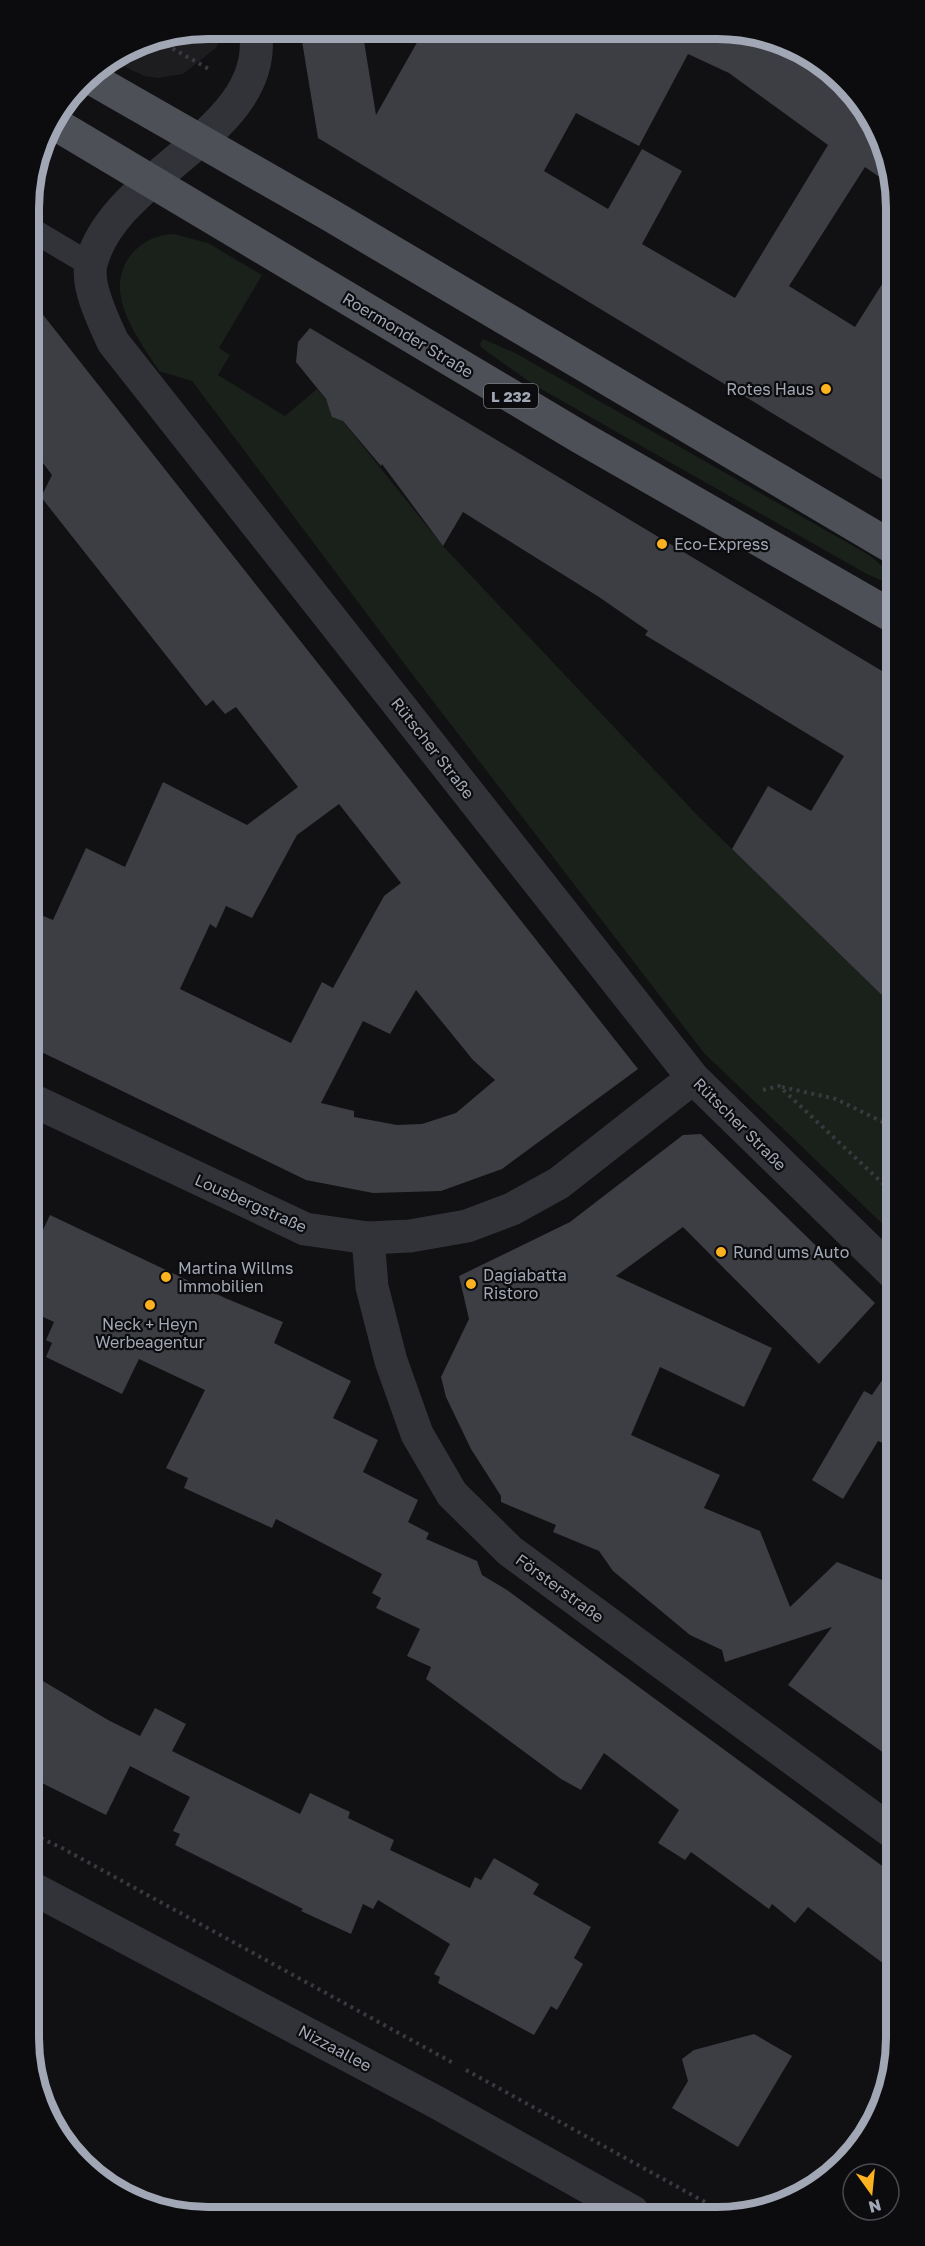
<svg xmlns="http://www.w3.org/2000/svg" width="925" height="2246" font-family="'Golos Text',sans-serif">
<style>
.built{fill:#1d1d20}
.green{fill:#19211a}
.building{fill:#3d3e43;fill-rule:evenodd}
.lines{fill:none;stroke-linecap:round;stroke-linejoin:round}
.path{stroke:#383a3f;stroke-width:4;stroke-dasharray:3 4.5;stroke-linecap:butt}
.service{stroke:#323338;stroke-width:24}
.minor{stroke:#323338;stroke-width:33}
.primary{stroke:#4e5057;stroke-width:33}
.poi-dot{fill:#fcb120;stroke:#0c0c0e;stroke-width:2}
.labels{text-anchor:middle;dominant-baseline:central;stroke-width:4.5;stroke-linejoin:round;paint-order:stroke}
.shield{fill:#0c0c0e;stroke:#747882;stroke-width:1.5}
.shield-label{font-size:15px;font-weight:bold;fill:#a1a7b4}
.street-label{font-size:16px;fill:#a1a7b4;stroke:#0c0c0e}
.poi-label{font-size:16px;fill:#a1a7b4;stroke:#0c0c0e;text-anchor:start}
.rim{fill:none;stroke:#a1a7b4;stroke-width:8}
</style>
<rect width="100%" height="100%" fill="#111113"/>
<path class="built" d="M208,29H226L216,48L183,74L158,78L144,76L111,60L140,42Z"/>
<g class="green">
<path d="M174,234L208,243L262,275L219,348L230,355L218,375L285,416L317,389L443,546L698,816L893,1006L894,1235L704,1053L409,670L192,381L159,371C139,339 102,294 130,256C142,241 156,235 174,234Z"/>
<path d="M483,339L517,354L869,555L892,574V585L865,573L534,385L482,348L480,344Z"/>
</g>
<g class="building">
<path d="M300,29H362L376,115L424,30L751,32L835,73L872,118L890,162L891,185L865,167L789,286L855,327L891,270V485L318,138ZM688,54L729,73L828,145L735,298L642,244L682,171L642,149L608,209L544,171L576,113L639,146Z"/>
<path d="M29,297L638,1069L502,1169L441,1191L373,1193L306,1180L31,1047V911L53,920L86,848L125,867L163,782L247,825L298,787L236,707L225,714L213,700L206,706L41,497L52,475L30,446ZM339,804L401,883L384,896L333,988L322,982L291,1043L180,989L210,924L216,928L226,906L252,918L297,835ZM416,990L473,1060L495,1080L456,1113L422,1124L397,1125L354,1117V1111L321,1103L363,1021L390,1034Z"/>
<path d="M310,328L892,677L893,1006L732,849L768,786L811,811L844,756L645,635L648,631L599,597L463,512L443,546L382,464L381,466L343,421L332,417L326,399L296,362L298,342Z"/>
<path d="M701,1134L875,1303L819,1364L683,1227L616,1276L772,1348L744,1407L660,1367L631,1435L720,1475L704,1508L760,1531L790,1607L837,1562L895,1585V1761L788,1685L832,1627L725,1662L722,1650L690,1635L613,1571L599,1551L553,1532L556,1525L501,1502V1496L471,1449L446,1397L441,1377L469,1319L459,1276L570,1222L683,1135Z"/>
<path d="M50,1215L225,1298L283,1322L274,1343L351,1381L333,1418L378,1440L363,1472L418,1500L408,1522L429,1533L426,1539L477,1561L482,1575L507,1590L896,1876V1973L808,1907L795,1923L772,1904L769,1909L691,1852L685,1860L658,1843L679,1810L604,1753L581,1790L561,1779L426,1679L431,1667L407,1656L420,1629L376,1608L381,1598L372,1593L382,1574L276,1519L272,1528L184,1488L188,1478L166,1468L205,1390L139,1359L122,1394L46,1357L52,1343L46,1340L54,1322L32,1312V1253Z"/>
<path d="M894,1363V1448L878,1441L843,1499L812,1480L864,1391L872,1395Z"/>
<path d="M33,1675L108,1720L140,1736L155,1708L186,1724L172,1751L300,1814L310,1793L350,1812L348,1818L394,1840L390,1850L470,1888L475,1877L481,1880L494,1858L539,1884L533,1894L591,1927L574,1958L583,1964L557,2010L551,2006L534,2035L438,1983L440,1977L434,1974L450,1944L378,1900L373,1909L363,1904L351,1934L301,1911L303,1909L175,1845L180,1834L173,1831L190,1797L130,1766L106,1815L34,1779Z"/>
<path d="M754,2034L792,2056L738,2147L672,2108L688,2081L682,2059L694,2050Z"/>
</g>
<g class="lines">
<g class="path">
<path d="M166,45L209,69"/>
<path d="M782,1087L836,1099L893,1127"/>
<path d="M763,1090L779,1086L894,1194"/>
<path d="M34,1835L62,1848L455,2064"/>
<path d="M466,2070L723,2212"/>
<path d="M880,2079L889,2085"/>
<path d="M842,2159L845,2161"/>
</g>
<path class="service" d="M29,228L91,265"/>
<g class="minor">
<path d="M255,29C273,132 114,171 91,264C86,286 104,322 113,342L693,1078L894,1274"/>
<path d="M32,1100L305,1229L368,1238L410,1236L467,1226L512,1209L559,1183L693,1078"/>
<path d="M368,1238L372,1287L391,1361L417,1434L452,1494L510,1551L895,1834"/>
<path d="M34,1889L436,2102L633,2212"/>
</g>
<g class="primary">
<path d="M87,76L330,215L892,547"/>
<path d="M52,122L580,437L892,616"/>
</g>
</g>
<g class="poi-dot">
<circle cx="826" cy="389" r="6"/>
<circle cx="662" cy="544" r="6"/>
<circle cx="721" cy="1252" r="6"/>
<circle cx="166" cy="1277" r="6"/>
<circle cx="471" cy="1284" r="6"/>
<circle cx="150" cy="1305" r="6"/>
</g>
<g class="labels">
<rect class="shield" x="484" y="384" width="54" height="24" rx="4.5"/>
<g class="shield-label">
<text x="511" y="396">L 232</text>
</g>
<g class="street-label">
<text transform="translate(408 335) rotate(31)">Roermonder Straße</text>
<text transform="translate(433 748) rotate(52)">Rütscher Straße</text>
<text transform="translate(740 1124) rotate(45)">Rütscher Straße</text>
<text transform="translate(251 1203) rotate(24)">Lousbergstraße</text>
<text transform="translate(560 1588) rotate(36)">Försterstraße</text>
<text transform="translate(335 2048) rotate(28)">Nizzaallee</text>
</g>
<g class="poi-label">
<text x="814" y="389" text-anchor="end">Rotes Haus</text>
<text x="674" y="544">Eco-Express</text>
<text x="733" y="1252">Rund ums Auto</text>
<text x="178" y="1268">Martina Willms<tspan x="178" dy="18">Immobilien</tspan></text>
<text x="483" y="1275">Dagiabatta<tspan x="483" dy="18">Ristoro</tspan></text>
<text x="150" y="1324" text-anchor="middle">Neck + Heyn<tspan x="150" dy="18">Werbeagentur</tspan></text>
</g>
</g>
<path d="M0 0H925V2246H0ZM208 39H717A169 169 0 0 1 886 208V2038A169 169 0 0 1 717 2207H208A169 169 0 0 1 39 2038V208A169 169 0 0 1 208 39Z" fill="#0c0c0e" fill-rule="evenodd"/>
<path class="rim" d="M208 39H717A169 169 0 0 1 886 208V2038A169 169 0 0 1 717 2207H208A169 169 0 0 1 39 2038V208A169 169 0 0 1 208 39Z"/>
<g transform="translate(871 2192) rotate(165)"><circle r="28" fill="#0c0c0e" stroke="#484a50" stroke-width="1.5"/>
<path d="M0-4.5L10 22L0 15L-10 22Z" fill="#fcb120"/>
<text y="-9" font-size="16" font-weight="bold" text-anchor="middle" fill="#a1a7b4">N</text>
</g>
</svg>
